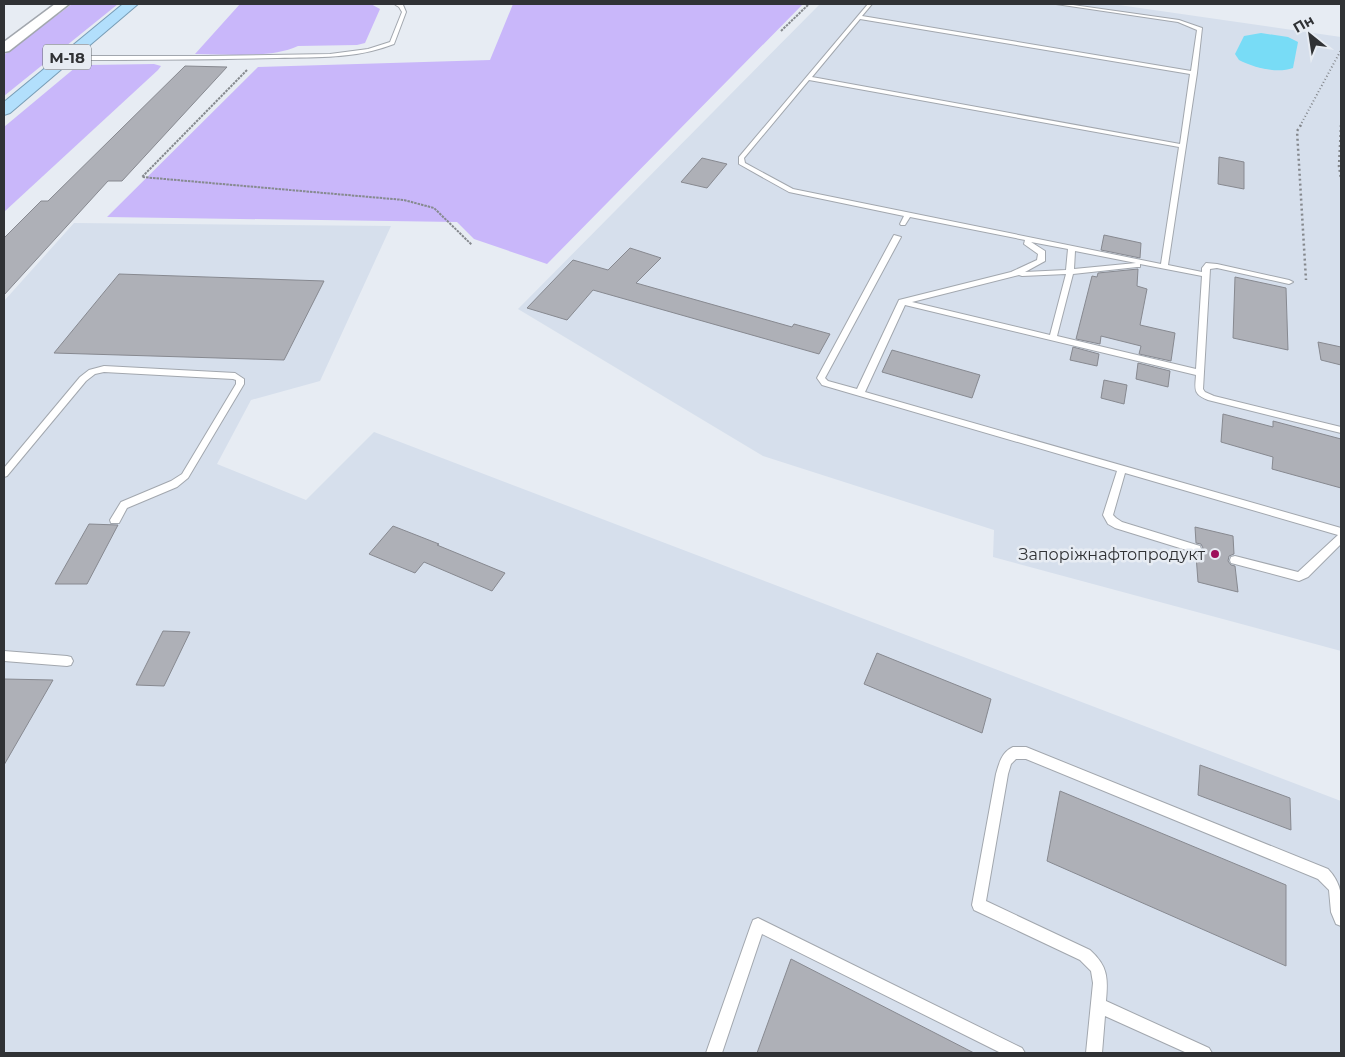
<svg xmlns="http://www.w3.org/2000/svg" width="1345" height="1057" font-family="Montserrat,sans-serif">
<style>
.built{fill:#d6dfec}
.green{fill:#c9b7fa}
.water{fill:#78dcf6}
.building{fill:#aeb0b7;stroke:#878990}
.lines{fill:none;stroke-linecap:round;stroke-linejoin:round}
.service-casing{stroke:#a2a7ae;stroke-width:2}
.tertiary-casing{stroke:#a2a7ae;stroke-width:3}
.trunk-casing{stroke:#789db6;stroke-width:2}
.path{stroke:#868a8f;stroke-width:2;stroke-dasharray:2.5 1;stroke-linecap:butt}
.service{fill:#fff;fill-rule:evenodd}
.tertiary{fill:#fff;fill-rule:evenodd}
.trunk{fill:#b2dffc;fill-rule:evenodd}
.rail-far1{stroke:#84878c;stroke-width:2;stroke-dasharray:1 2.5;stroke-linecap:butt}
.rail{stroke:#84878c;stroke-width:2.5;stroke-dasharray:2 3;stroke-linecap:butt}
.poi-dot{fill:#9e0f5a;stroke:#e7ecf3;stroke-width:2}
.labels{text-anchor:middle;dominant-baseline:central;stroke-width:5;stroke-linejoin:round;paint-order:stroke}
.shield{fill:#e7ecf3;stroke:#676a6e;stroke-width:1}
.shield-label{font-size:15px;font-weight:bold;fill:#303235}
.poi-label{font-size:16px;fill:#303235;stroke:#e7ecf3;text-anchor:end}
</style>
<rect width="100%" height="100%" fill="#e7ecf3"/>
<g class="built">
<path d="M820,4H1112L1341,37V651L993,557L994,530L763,456L518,309Z"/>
<path d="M74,223L391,226L320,381L251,400L217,464L306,500L374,432L1341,801V1053H4V301Z"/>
</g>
<g class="green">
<path d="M72,4H118L4,96V55Z"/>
<path d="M240,4H371L380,9L365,43L357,45L298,46C270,59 226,54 195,54Z"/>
<path d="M513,4H803L547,264L474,239L457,222L107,217L258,67L490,60Z"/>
<path d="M154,64L161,66L158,70L4,212V127L76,67L89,65Z"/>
</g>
<path class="water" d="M1261,33L1288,37L1298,42L1293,68C1276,74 1253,67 1239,60L1235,54L1244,36Z"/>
<g class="building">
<path d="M185,66L227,67L122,181H108L4,295V238L41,201H48Z"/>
<path d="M1219,157L1244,162V189L1218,184Z"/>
<path d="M702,158L727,164L707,188L681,182Z"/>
<path d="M1104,235L1141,243L1140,258L1101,250Z"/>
<path d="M630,248L661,258L636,283L792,327L794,324L830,334L819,354L593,290L567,320L527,308L573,260L608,270Z"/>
<path d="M1138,269L1137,286L1147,289L1140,325L1175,333L1171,361L1139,354L1141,346L1101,336L1100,344L1076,339L1092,276L1097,277L1098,273Z"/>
<path d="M119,274L324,281L284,360L54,353Z"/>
<path d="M1235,277L1286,288L1288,350L1233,338Z"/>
<path d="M1318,342L1341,347V365L1321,360Z"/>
<path d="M1073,347L1099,354L1097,366L1070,360Z"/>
<path d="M892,350L980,375L972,398L882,372Z"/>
<path d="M1138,363L1170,371L1168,387L1136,379Z"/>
<path d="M1104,380L1127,385L1124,404L1101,398Z"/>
<path d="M1223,414L1273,427V421L1341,439V488L1272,469L1273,457L1221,442Z"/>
<path d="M89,524L118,525L87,584H55Z"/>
<path d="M393,526L439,544L437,545L505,573L492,591L424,562L415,573L369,554Z"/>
<path d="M1195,527L1233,536L1234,554L1229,556L1228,561L1231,565L1235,566L1238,592L1198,582L1196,555L1202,553L1203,548L1201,544L1196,543Z"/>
<path d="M163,631L190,632L164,686L136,685Z"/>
<path d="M877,653L991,699L982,733L864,684Z"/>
<path d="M4,679L53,680L4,765Z"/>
<path d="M1200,765L1290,798L1291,830L1198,795Z"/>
<path d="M1060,791L1286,885V966L1047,861Z"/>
<path d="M791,959L974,1053H757Z"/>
</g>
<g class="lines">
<g class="service-casing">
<g id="service">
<path d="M394,4L403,5L406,12L394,44C356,59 317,57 277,58C206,60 136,60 66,60L63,58L66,56H207L330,54L368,49L390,42L402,12L399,7Z"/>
<path d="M868,4H872L862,16L1191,71L1197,30L1178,22L1056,4H1066L1179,20L1202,28L1197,73L1168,265L1202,272V268L1206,263L1217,264L1289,280L1293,282L1289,284L1217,268L1210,269L1203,389L1205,392L1214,396L1341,427V433L1208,400C1193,394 1195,390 1196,375L905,305L865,392L1341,528V544L1308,577L1299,581L1235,564L1231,563L1230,560L1231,557L1235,556L1298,572L1338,535L1125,473L1113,515L1116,518L1122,522L1200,546L1201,549L1200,552L1196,553L1115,528L1108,524L1103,515L1117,471L822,385L817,378L894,235L901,237L825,378L828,381L857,389L899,300L1011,272L1037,260L1038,254L1024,244L1025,240L910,217L905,225H901L900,224L904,216L789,192L739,164V157ZM860,19L1190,74L1180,144L812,77ZM809,80L1179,147L1161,264L793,189L745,163L744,158ZM1031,242L1068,249L1066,270L1025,272L1045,261V251ZM1075,251L1136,263L1074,269ZM1140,264L1202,276L1196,369L1057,336L1073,274L1137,267H1140ZM1066,274L1050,335L912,302L1019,275L1022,276Z"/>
<path d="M104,366L235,373L244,379V384L188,478L177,487L127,508L119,523H111L110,520L121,502L171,481L182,474L236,384V380L233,379L104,372L95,374L86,381L7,476L4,477V468L80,377L89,370Z"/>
<path d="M4,651L67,656L71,657L73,661L71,665L67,666L4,661Z"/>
<path d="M1013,747H1026L1328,869C1345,887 1341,902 1341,926L1336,924L1331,912L1329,890L1318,879L1026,759H1016L1011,764L1008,774L986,901L1090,950C1108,966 1108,978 1106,1001L1209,1048L1212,1053H1187L1105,1016L1102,1053H1086L1093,983L1091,971L1080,960L974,910L972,905L996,774C999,763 1002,752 1013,747Z"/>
<path d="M758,918L1022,1048L1025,1053H1001L762,934L722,1053H706L751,925L753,920Z"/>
</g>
</g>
<g class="tertiary-casing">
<path id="tertiary" d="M55,4H69L9,51L4,52V42Z"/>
</g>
<g class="trunk-casing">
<path id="trunk" d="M123,4H138L10,113L4,115V102Z"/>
</g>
<g class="path">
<path d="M781,31L809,4"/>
<path d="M247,70L142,177L404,200L434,208L472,245"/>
</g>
<use href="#service" class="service"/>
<use href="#tertiary" class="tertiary"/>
<use href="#trunk" class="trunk"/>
<g class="rail-far1">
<path d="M1341,65V69"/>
<path d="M1300,126L1341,50"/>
<path d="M1341,126V121"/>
</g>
<g class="rail">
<path d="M1301,125L1297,131L1306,280"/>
<path d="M1341,125L1339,166L1341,179"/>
</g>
</g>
<circle class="poi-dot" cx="1215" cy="554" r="5"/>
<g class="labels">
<rect class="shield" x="43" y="44.5" width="48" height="25" rx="4"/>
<g class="shield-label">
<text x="67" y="57">М-18</text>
</g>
<g class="poi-label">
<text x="1205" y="554">Запоріжнафтопродукт</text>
</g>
</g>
<rect width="1345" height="1057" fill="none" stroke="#303235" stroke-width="10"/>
<g transform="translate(1310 35) rotate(330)" stroke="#e7ecf3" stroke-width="4" paint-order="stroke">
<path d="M0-4L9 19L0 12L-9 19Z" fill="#303235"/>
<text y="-8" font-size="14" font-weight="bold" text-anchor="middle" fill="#303235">Пн</text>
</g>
</svg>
